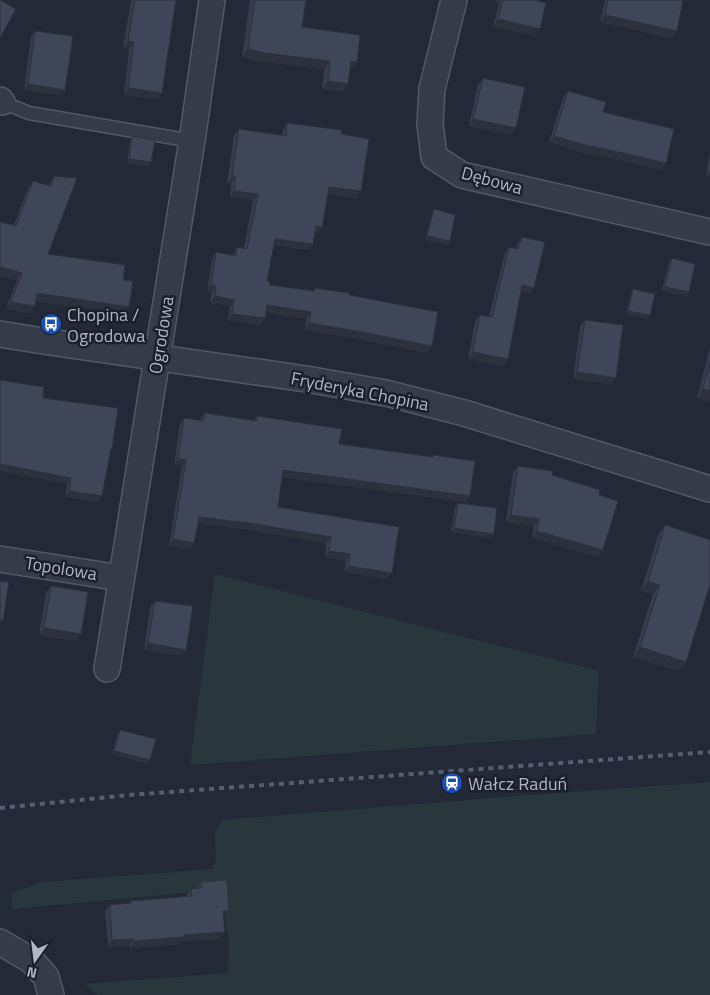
<svg xmlns="http://www.w3.org/2000/svg" width="710" height="995" font-family="'Titillium Web',sans-serif">
<style>
.green{fill:#27373b}
.lines{fill:none;stroke-linecap:round;stroke-linejoin:round}
.service-casing{stroke:#545865;stroke-width:15}
.minor-casing{stroke:#545865;stroke-width:28}
.service{stroke:#363b48;stroke-width:12}
.minor{stroke:#363b48;stroke-width:25}
.rail{stroke:#585e6f;stroke-width:4;stroke-dasharray:5 5;stroke-linecap:butt}
.wall{fill:#363c4b}
.shaded-wall{fill:#2c313d}
.building{fill:#3f4657;stroke:#2c313d}
.labels{text-anchor:middle;dominant-baseline:central;stroke-width:5;stroke-linejoin:round;paint-order:stroke}
.street-label{font-size:18px;fill:#b1b5c4;stroke:#1b202c}
.poi-label{font-size:18px;fill:#b1b5c4;stroke:#1b202c;text-anchor:start}
</style>
<rect width="100%" height="100%" fill="#232937"/>
<g class="green">
<path d="M215,574L599,671L596,734L190,765Z"/>
<path d="M710,782V995H97L85,984L228,973L229,942L225,917L223,886L196,888L185,893L12,909V893L43,882L213,869L216,858L215,833L222,820L515,796Z"/>
</g>
<g class="lines">
<g class="service-casing">
<path id="service" d="M2,102L29,113L192,141"/>
</g>
<g class="minor-casing">
<g id="minor">
<path d="M454,0L432,89L430,124L434,157L462,175L710,232"/>
<path d="M0,100L2,102"/>
<path d="M0,334L50,342L306,379L386,393L464,413L710,489"/>
<path d="M0,559L121,578"/>
<path d="M107,669L192,141L212,0"/>
<path d="M0,942L32,961L46,977L51,995"/>
</g>
</g>
<use href="#service" class="service"/>
<use href="#minor" class="minor"/>
<path class="rail" d="M0,808L129,795L710,752"/>
</g>
<g class="wall">
<path d="M131,0H176L158,99L124,95L129,49L123,48Z"/>
<path d="M250,0H306L302,27L357,62L351,70H350L348,84L342,92L322,89L324,69L259,61L242,57Z"/>
<path d="M497,0H537L535,36L493,26L499,4L496,3Z"/>
<path d="M605,0H683L677,31L672,38L600,22Z"/>
<path d="M35,31L61,95L24,90L31,36Z"/>
<path d="M483,78L511,135L469,126L478,85Z"/>
<path d="M568,91L603,112L662,170L588,153L587,154L549,142L563,98Z"/>
<path d="M287,123L341,134L357,198L328,194L317,234L315,233L309,250L274,245L267,281L270,285L312,291L315,288L349,295L432,346L427,353L353,338L305,330L306,319L266,312L260,325L228,320L230,306L210,303L212,292L207,291L212,259L216,252L233,255L237,247L244,248L253,200L230,197L231,184L227,183L234,135L239,129L282,135L283,130Z"/>
<path d="M132,136L149,166L127,163L130,140Z"/>
<path d="M710,152V177L706,176Z"/>
<path d="M54,176L48,254L123,280L129,307L124,314L36,301L35,306L30,313L6,309L17,280L0,276V222L14,225L28,188L33,181L48,186Z"/>
<path d="M434,209L450,241L448,245L425,240L432,213Z"/>
<path d="M522,237L534,288L530,294L521,292L508,359L503,366L468,359L475,321L480,315L489,316L505,253L509,247L516,249L518,243Z"/>
<path d="M672,258L689,292L686,296L662,291L669,262Z"/>
<path d="M633,289L648,319L626,314L631,293Z"/>
<path d="M585,320L611,384L573,379L580,326Z"/>
<path d="M710,347V402L697,398Z"/>
<path d="M0,380L43,398L110,453L98,502L65,497L67,484L0,471Z"/>
<path d="M205,413L254,420L257,416L339,444L432,457L433,455L470,496L466,502L282,477L278,507L399,527L387,579L344,572L346,561L325,557L326,543L245,529L198,523L194,543L190,549L169,546L182,466L174,465L180,424L184,418L200,420Z"/>
<path d="M518,466L552,475L599,495L598,557L532,538L534,526L506,522L513,473Z"/>
<path d="M458,503L491,538L451,532L455,507Z"/>
<path d="M665,525L686,662L679,671L633,657L653,594L641,591L658,535Z"/>
<path d="M51,586L76,641L39,635L46,593Z"/>
<path d="M155,601L186,650L181,656L144,650L150,608Z"/>
<path d="M120,730L148,764L112,754L118,733Z"/>
<path d="M201,882L225,917H224L220,939L181,941L180,944L130,948L129,945L108,947L105,911L110,905L129,904L131,901L186,897V896L191,889L197,888Z"/>
</g>
<g class="shaded-wall">
<path d="M498,0H501L499,4L496,3Z"/>
<path d="M605,15L677,31L672,38L600,22Z"/>
<path d="M498,19L540,29L535,36L493,26Z"/>
<path d="M128,41L134,42L129,49L123,48Z"/>
<path d="M248,49L330,61L324,69L259,61L242,57Z"/>
<path d="M351,61L357,62L351,70L346,69Z"/>
<path d="M328,81L348,84L342,92L322,89Z"/>
<path d="M28,84L65,90L61,95L24,90Z"/>
<path d="M128,88L162,93L158,99L124,95Z"/>
<path d="M473,119L516,128L511,135L469,126Z"/>
<path d="M554,136L592,146L666,163L662,170L588,153L587,154L549,142Z"/>
<path d="M129,159L151,162L149,166L127,163Z"/>
<path d="M710,171V177L706,176Z"/>
<path d="M232,177H236L231,184L227,183Z"/>
<path d="M329,187L361,191L357,198L325,193Z"/>
<path d="M234,191L258,194L253,200L230,197Z"/>
<path d="M316,226L322,228L317,234L311,233Z"/>
<path d="M427,236L450,241L448,245L425,240Z"/>
<path d="M275,239L313,244L309,250L271,245Z"/>
<path d="M0,267L22,273L17,280L0,276Z"/>
<path d="M211,285L216,286L212,292L207,291Z"/>
<path d="M522,285L534,288L530,294L518,291Z"/>
<path d="M665,287L689,292L686,296L662,291Z"/>
<path d="M37,293L129,307L124,314L32,301Z"/>
<path d="M215,296L234,300L230,306L210,303Z"/>
<path d="M11,302L35,306L30,313L6,309Z"/>
<path d="M267,305L311,312L306,319L262,311Z"/>
<path d="M628,311L650,315L648,319L626,314Z"/>
<path d="M232,314L265,318L260,325L228,320Z"/>
<path d="M309,323L357,331L432,346L427,353L353,338L305,330Z"/>
<path d="M473,352L508,359L503,366L468,359Z"/>
<path d="M577,372L616,378L611,384L573,379Z"/>
<path d="M703,389L710,391V402L697,398Z"/>
<path d="M178,459L186,460L182,466L174,465Z"/>
<path d="M0,464L71,478L67,484L0,471Z"/>
<path d="M283,470L470,496L466,502L279,477Z"/>
<path d="M69,491L102,496L98,502L65,497Z"/>
<path d="M511,515L539,519L534,526L506,522Z"/>
<path d="M199,517L249,523L331,537L326,543L245,529L194,523Z"/>
<path d="M454,528L494,534L491,538L451,532Z"/>
<path d="M537,531L603,550L598,557L532,538Z"/>
<path d="M173,539L194,543L190,549L169,546Z"/>
<path d="M329,551L350,554L346,561L325,557Z"/>
<path d="M349,566L392,573L387,579L344,572Z"/>
<path d="M648,581L660,585L653,594L641,591Z"/>
<path d="M44,628L81,634L76,641L39,635Z"/>
<path d="M148,643L186,650L181,656L144,650Z"/>
<path d="M640,647L686,662L679,671L633,657Z"/>
<path d="M114,751L150,760L148,764L112,754Z"/>
<path d="M223,911H229L225,917L219,918Z"/>
<path d="M225,932L220,939L181,941L180,944L130,948L134,941L184,935Z"/>
<path d="M134,939L129,945L108,947L112,940Z"/>
</g>
<g class="building">
<path d="M0,0L16,9L0,38Z"/>
<path d="M135,0H176L162,93L128,88L134,42L128,41Z"/>
<path d="M255,0H306L302,27L360,35L357,62L351,61L348,84L328,81L330,61L265,53L248,49Z"/>
<path d="M503,0H537V1L546,3L540,29L498,19Z"/>
<path d="M608,0H683L677,31L605,15Z"/>
<path d="M35,31L73,36L65,90L28,84Z"/>
<path d="M483,78L525,87L516,128L473,119Z"/>
<path d="M568,91L606,102L603,112L674,129L666,163L592,146V147L554,136Z"/>
<path d="M287,123L342,130L341,134L369,139L361,191L329,187L322,228L316,226L313,244L275,239L267,281L270,282V285L314,291L315,288L349,293V295L438,312L432,346L357,331L309,323L311,312L267,305L265,318L232,314L234,300L215,296L216,286L211,285L216,252L236,256L237,247L247,249L258,194L234,191L236,177H232L239,129L286,136Z"/>
<path d="M132,136L155,140L151,162L129,159Z"/>
<path d="M54,176L77,178L48,254L125,265L123,280L133,281L129,307L37,293L35,306L11,302L22,273L0,267V222L16,226L33,181L51,186Z"/>
<path d="M434,209L455,215L450,241L427,236Z"/>
<path d="M522,237L545,242L534,288L522,285L508,359L473,352L480,315L492,317L509,247L518,249Z"/>
<path d="M672,258L695,264L689,292L665,287Z"/>
<path d="M633,289L655,294L650,315L628,311Z"/>
<path d="M585,320L623,325L616,378L577,372Z"/>
<path d="M710,363V391L703,389Z"/>
<path d="M0,380L44,387L43,398L118,408L112,449H111L102,496L69,491L71,478L0,464Z"/>
<path d="M205,413L256,421L257,416L342,429L339,444L433,457V455L475,461L470,496L283,470L278,507L399,527L392,573L349,566L350,554L329,551L331,537L249,523L199,517L194,543L173,539L186,460L178,459L184,418L204,421Z"/>
<path d="M518,466L552,471V475L600,490L599,495L618,501L603,550L537,531L539,519L511,515Z"/>
<path d="M458,503L497,508L494,534L454,528Z"/>
<path d="M665,525L710,540V585L686,662L640,647L660,585L648,581Z"/>
<path d="M0,581L9,582L3,621L0,620Z"/>
<path d="M51,586L88,592L81,634L44,628Z"/>
<path d="M155,601L193,606L186,650L148,643Z"/>
<path d="M120,730L156,739L150,760L114,751Z"/>
<path d="M227,880L229,911H223L225,932L184,935V937L134,941V939L112,940L110,905L131,903V901L192,896L191,889L202,888L201,882Z"/>
</g>
<defs>
<g id="bus-disc" transform="scale(1.125)"><circle r="9.5" fill="#1a4fb4" stroke="#1b202c"/><path d="M-5-6H5V4H4V6H2V4H-2V6H-4V4H-5ZM-3.5-4V0h7V-4ZM-3.5 1.2v1.5H-2V1.2ZM2 1.2v1.5H3.5V1.2Z" fill="#fff"/></g>
<g id="station-disc" transform="scale(1.125)"><circle r="9.5" fill="#1a4fb4" stroke="#1b202c"/><path d="M-3-6H3Q5-6 5-4V2Q5 4 3 4L4.5 6H3L1.5 4h-3L-3 6H-4.5L-3 4Q-5 4-5 2V-4Q-5-6-3-6ZM-3.5-4v3h7v-3ZM-3.5 1v1.5H-2V1ZM2 1v1.5H3.5V1Z" fill="#fff"/></g>
</defs>
<g fill-rule="evenodd">
<use href="#bus-disc" x="51" y="324"/>
<use href="#station-disc" x="452" y="783"/>
</g>
<g class="labels">
<g class="street-label">
<text transform="translate(492 180) rotate(15)">Dębowa</text>
<text transform="translate(161 335) rotate(-81)">Ogrodowa</text>
<text transform="translate(360 391) rotate(11)">Fryderyka Chopina</text>
<text transform="translate(61 568) rotate(9)">Topolowa</text>
</g>
<g class="poi-label">
<text x="67" y="314">Chopina /<tspan x="67" dy="21">Ogrodowa</tspan></text>
<text x="468" y="783">Wałcz Raduń</text>
</g>
</g>
<g transform="translate(35 960) rotate(194)" stroke="#1b202c" stroke-width="4" paint-order="stroke">
<path d="M0-4L9 19L0 12L-9 19Z" fill="#b1b5c4"/>
<text y="-8" font-size="14" font-weight="bold" text-anchor="middle" fill="#b1b5c4">N</text>
</g>
</svg>
